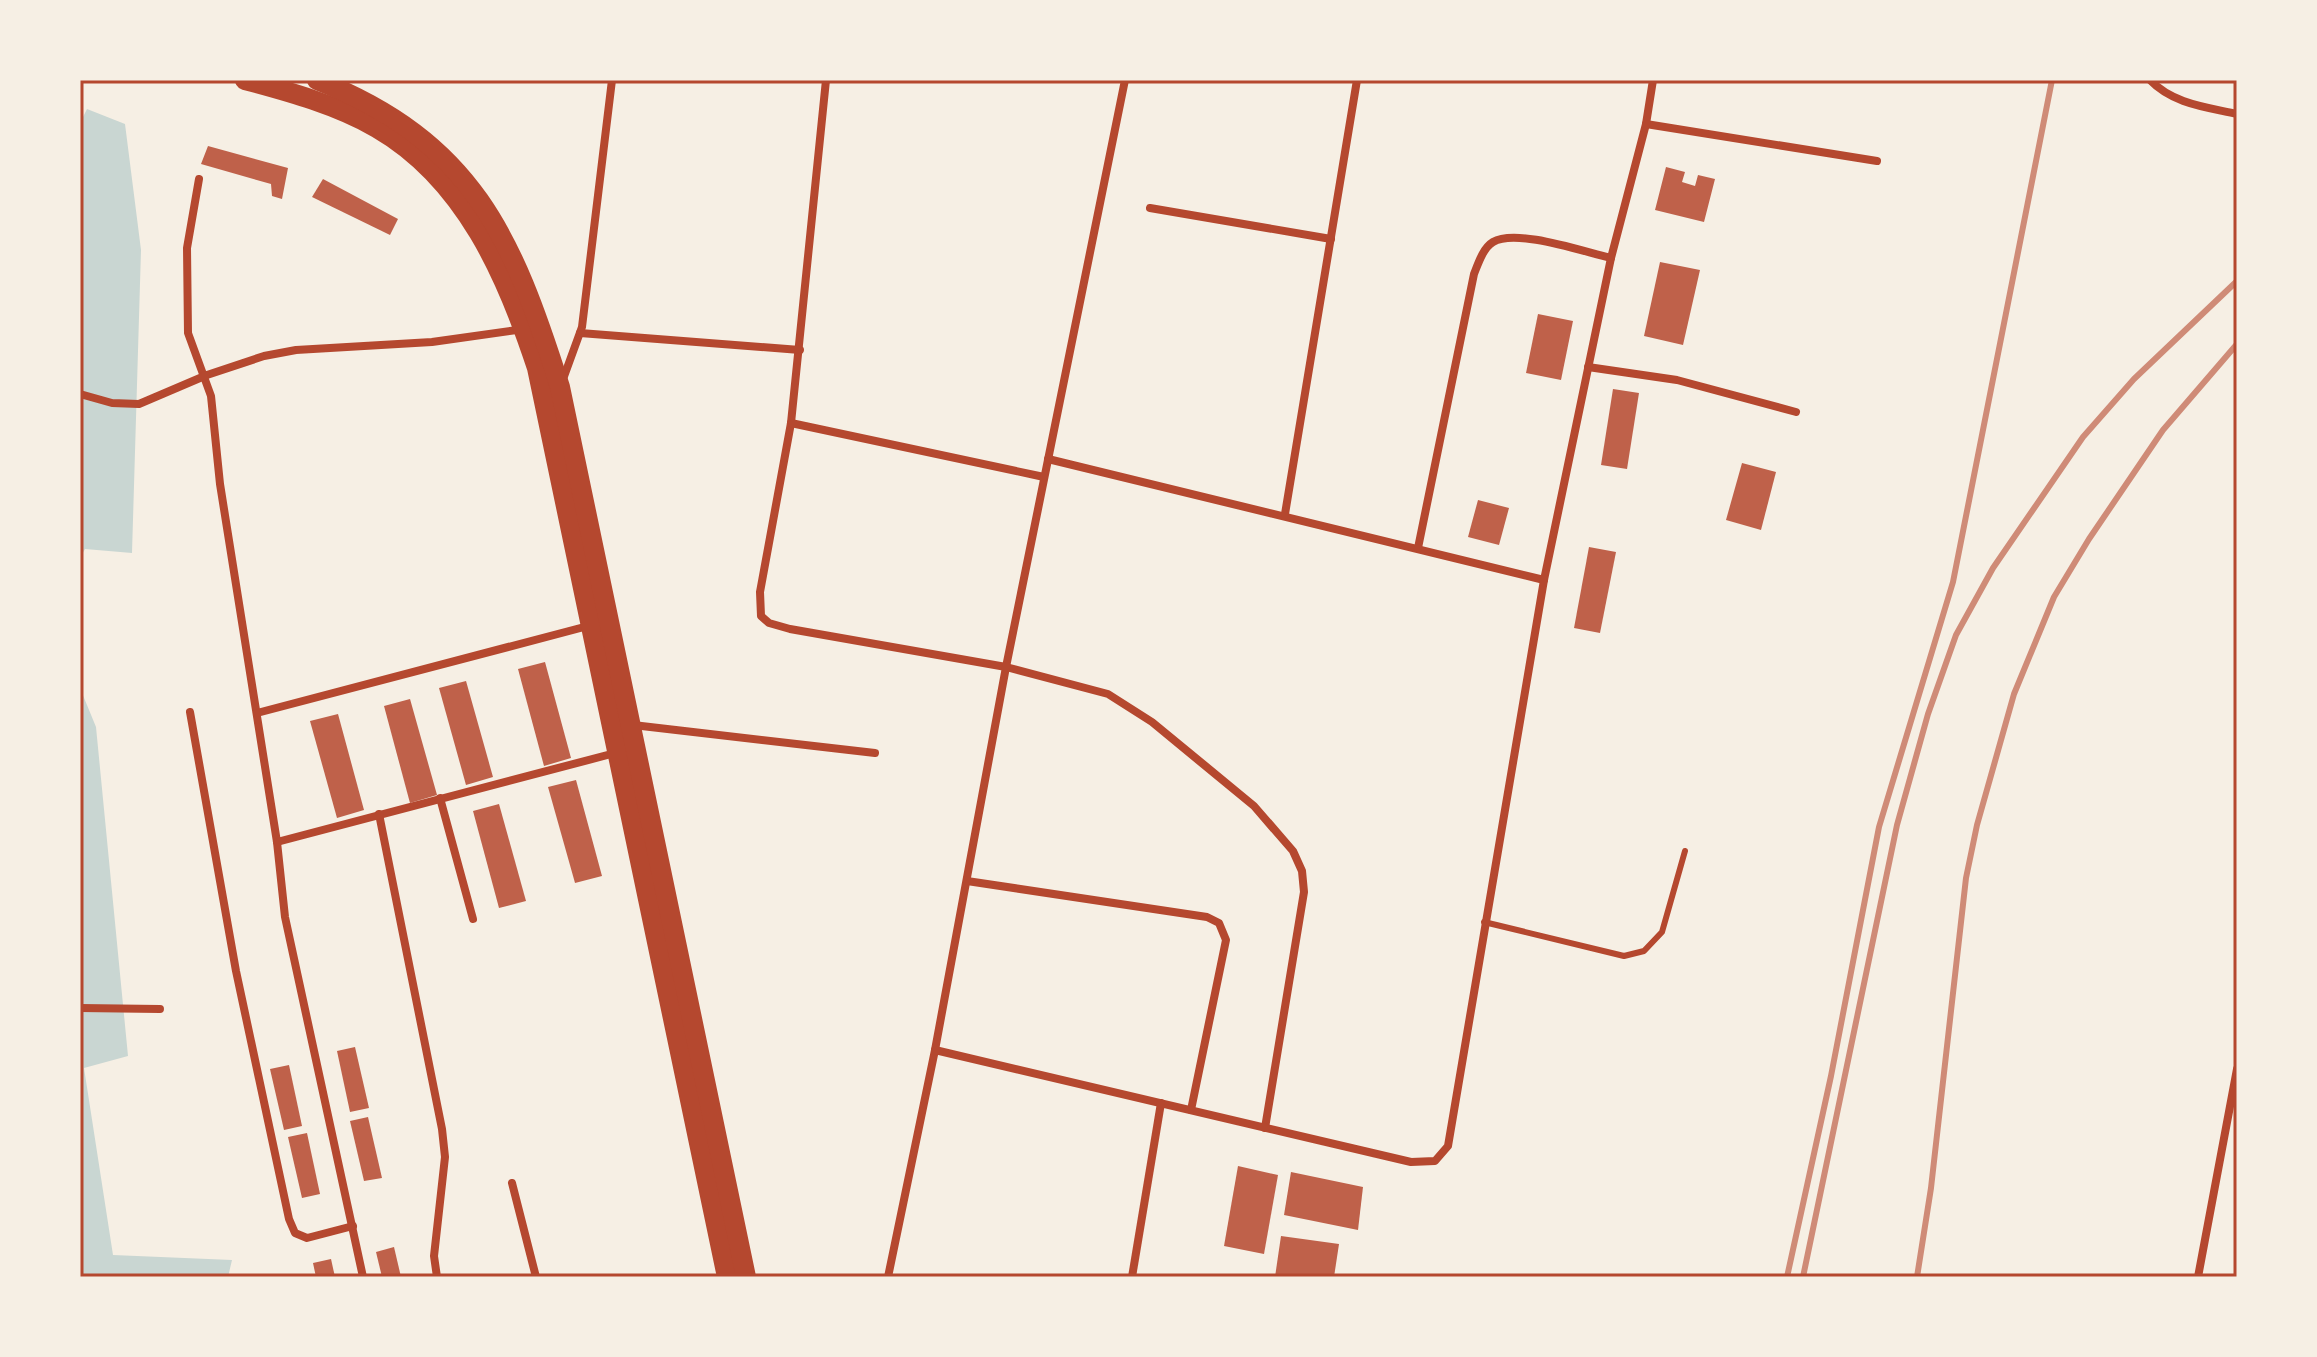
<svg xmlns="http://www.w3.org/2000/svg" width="2317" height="1357" font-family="Quicksand,sans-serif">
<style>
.water{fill:#c9d6d2}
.building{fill:#bf614a}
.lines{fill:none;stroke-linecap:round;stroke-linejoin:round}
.service{stroke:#b5482f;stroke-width:6}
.minor{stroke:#b5482f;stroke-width:8}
.trunk{stroke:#b5482f;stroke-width:20}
.rail{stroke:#cf8b77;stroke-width:6}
.neatline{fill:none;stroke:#b5482f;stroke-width:3}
</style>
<rect width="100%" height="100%" fill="#f6efe4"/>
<g class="water">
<path d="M87,109L125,124L141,250L132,553L85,549L80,558V123Z"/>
<path d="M80,688L96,727L128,1056L84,1068L113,1255L232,1260L228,1277H80Z"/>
</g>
<g class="building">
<path d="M208,146L288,168L282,199L272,196L271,184L201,164Z"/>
<path d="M1666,167L1685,172L1682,182L1695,186L1698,175L1715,179L1704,222L1655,210Z"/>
<path d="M323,179L398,219L390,235L312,197Z"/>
<path d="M1660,262L1700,270L1683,345L1644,336Z"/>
<path d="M1538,314L1573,321L1561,380L1526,373Z"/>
<path d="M1613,389L1639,393L1627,469L1601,465Z"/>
<path d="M1742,463L1776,472L1761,530L1726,520Z"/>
<path d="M1478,500L1509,508L1499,545L1468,537Z"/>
<path d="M1589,547L1616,552L1600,633L1574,628Z"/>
<path d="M545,662L571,758L544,766L518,669Z"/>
<path d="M466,681L493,777L466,785L439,688Z"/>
<path d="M410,699L437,795L410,803L384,706Z"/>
<path d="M338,714L364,810L337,818L310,721Z"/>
<path d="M576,780L602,876L575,883L548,787Z"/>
<path d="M499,804L526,901L499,908L473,811Z"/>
<path d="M355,1047L369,1108L350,1112L337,1051Z"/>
<path d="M289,1065L302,1126L284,1130L270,1069Z"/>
<path d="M368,1117L382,1178L364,1181L350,1121Z"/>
<path d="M307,1133L320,1194L302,1198L288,1137Z"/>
<path d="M1238,1166L1278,1175L1264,1254L1224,1246Z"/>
<path d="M1291,1172L1363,1187L1358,1230L1284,1215Z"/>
<path d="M1281,1236L1339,1244L1334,1277H1275Z"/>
<path d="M394,1247L401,1277H382L376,1252Z"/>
<path d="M331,1259L335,1277H316L313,1263Z"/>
</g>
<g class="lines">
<path class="service" d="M1484,922L1624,956L1644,951L1662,932L1685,851"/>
<g class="minor">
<path d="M826,80L791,423L760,592L761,616L769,623L790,629L1006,667L1108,694L1152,722L1254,806L1293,851L1302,871L1304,892L1265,1128"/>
<path d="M2150,80C2173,104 2206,107 2237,114"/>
<path d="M1646,124L1877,161"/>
<path d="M199,179L187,248L188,333L211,396L220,484L277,842L285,917L363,1277"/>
<path d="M1150,208L1331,239"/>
<path d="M580,333L800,350"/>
<path d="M1588,367L1677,380L1796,412"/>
<path d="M562,382L582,327L612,80"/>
<path d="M80,394L112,403L139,404L207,375L264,356L296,350L432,342L524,329"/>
<path d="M791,423L1044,477"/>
<path d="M1048,459L1544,580"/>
<path d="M1285,514L1357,80"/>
<path d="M1418,548L1474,274C1478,264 1483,248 1493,242C1516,228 1584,252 1611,258"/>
<path d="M190,712L236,971L289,1219L295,1233L307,1238L353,1226"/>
<path d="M257,713L588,626"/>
<path d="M633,725L875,753"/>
<path d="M440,798L473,919"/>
<path d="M379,814L442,1129L445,1157L434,1256L437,1277"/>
<path d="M277,842L615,753"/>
<path d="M967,881L1207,917L1219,923L1226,940L1191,1110"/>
<path d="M80,1008L160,1009"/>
<path d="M935,1050L1006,667L1125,80"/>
<path d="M512,1183L536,1277"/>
<path d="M888,1277L935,1050L1411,1162L1435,1161L1448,1146L1544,580L1611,258L1646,124L1653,80"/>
<path d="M1132,1277L1161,1103"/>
<path d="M2198,1277L2237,1069"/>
</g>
<g class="trunk">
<path d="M245,80C290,92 337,105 377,128C465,179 507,276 537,368L727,1277"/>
<path d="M317,80C473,142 512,236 560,387L746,1277"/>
</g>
<g class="rail">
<path d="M1787,1277L1831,1076L1879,827L1953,582L2052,80"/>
<path d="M1803,1277L1897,825L1928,714L1956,635L1993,568L2083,437L2134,379L2237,281"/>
<path d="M1917,1277L1931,1188L1966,878L1977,825L2014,694L2054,597L2089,539L2163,430L2237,344"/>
</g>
</g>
<rect width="2317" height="1357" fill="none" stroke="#f6efe4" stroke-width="164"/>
<rect x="82" y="82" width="2153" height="1193" class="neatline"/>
</svg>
